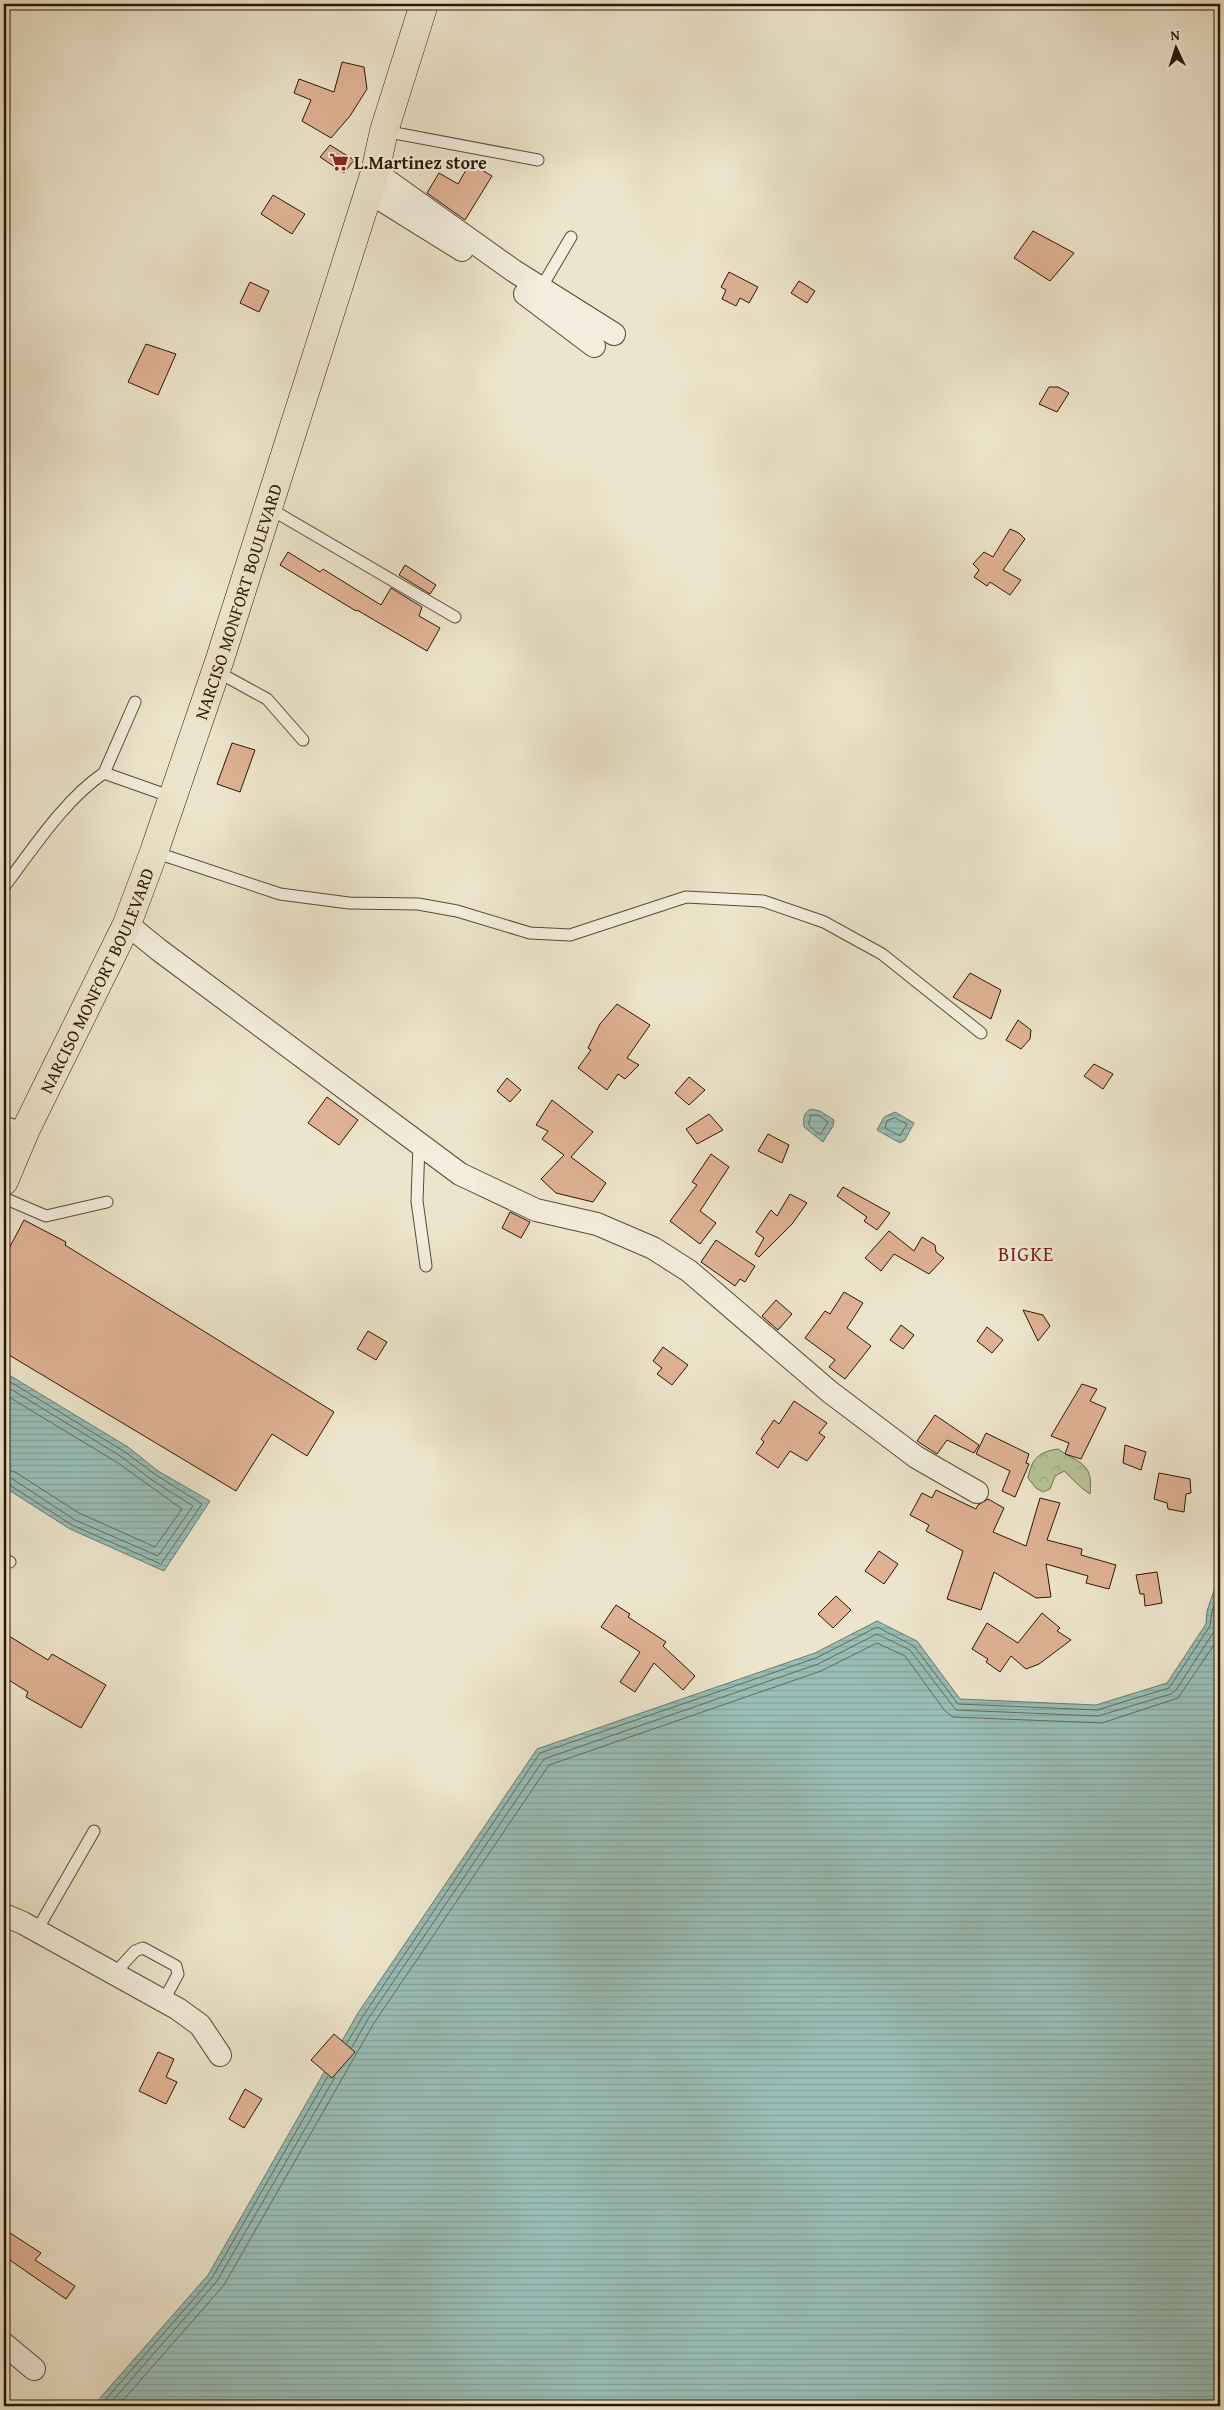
<svg xmlns="http://www.w3.org/2000/svg" width="1224" height="2410" font-family="'Gentium Book Plus',serif">
<style>
.forest{fill:url(#forest-crowns);stroke:#726e4e}
.water{fill:url(#water-rules);stroke:#6d7b6f}
.lines{fill:none;stroke-linecap:round;stroke-linejoin:round}
.shore{stroke:#626a5d;stroke-width:1}
.building{fill:#dfb295;stroke:#2c1603}
.lane-casing{stroke:#5c4a35;stroke-width:13}
.street-casing{stroke:#5c4a35;stroke-width:24}
.primary-casing{stroke:#2c1603;stroke-width:29}
.lane{stroke:#f3eedd;stroke-width:11}
.street{stroke:#f3eedd;stroke-width:22}
.primary{stroke:#ede5cb;stroke-width:28}
.labels{text-anchor:middle;dominant-baseline:central;stroke-width:4.5;stroke-linejoin:round;paint-order:stroke}
.poi-label{font-size:18px;font-weight:bold;fill:#2c1603;stroke:#f3eedd;text-anchor:start}
.street-label{font-size:18px;fill:#2c1603;stroke:#f3eedd}
.quarter-label{font-size:20px;letter-spacing:1px;fill:#7a1f14;stroke:#f3eedd}
</style>
<defs>
<pattern id="forest-crowns" width="20" height="18" patternUnits="userSpaceOnUse" patternTransform="scale(1.25)"><rect width="20" height="18" fill="#b7c598"/><path d="M2 6a3 3 0 1 1 6 0M12 15a3 3 0 1 1 6 0" fill="none" stroke="#9ea881"/></pattern>
<pattern id="water-rules" width="6" height="5" patternUnits="userSpaceOnUse" patternTransform="scale(1.25)"><rect width="6" height="5" fill="#99bfb7"/><path d="M0 2.5h6" fill="none" stroke="#84a39c"/></pattern>
</defs>
<rect width="100%" height="100%" fill="#ede5cb"/>
<filter id="stains"><feTurbulence type="fractalNoise" baseFrequency=".004" numOctaves="4"/><feColorMatrix values="0 0 0 0 .2 0 0 0 0 .09 0 0 0 0 .02 0 0 0 .5 -.17"/></filter>
<radialGradient id="worn" r=".72"><stop offset=".6" stop-color="#630" stop-opacity="0"/><stop offset="1" stop-color="#630" stop-opacity=".3"/></radialGradient>
<path class="forest" d="M1058,1449C1079,1464 1094,1462 1090,1494C1080,1488 1073,1479 1064,1471L1055,1476L1050,1489L1043,1492L1036,1488L1028,1478C1032,1457 1040,1452 1058,1449Z"/>
<g class="water">
<path d="M811,1109L820,1111L834,1120L833,1126L823,1142L804,1127C803,1119 803,1113 811,1109Z"/>
<path d="M895,1112L914,1123L905,1140L900,1143L877,1130L884,1117Z"/>
<path d="M4,1372L128,1447L158,1471L210,1501L164,1571L70,1529L4,1487Z"/>
<path d="M1220,1579V2406H93L208,2275L358,2013L537,1749L815,1653L877,1621L917,1641L960,1699L1096,1705L1167,1683L1206,1624L1207,1611L1216,1585Z"/>
</g>
<g class="lines">
<g class="shore">
<path d="M811,1115H818L828,1122L821,1134L816,1132L809,1125Z"/>
<path d="M895,1118L907,1124L900,1136L885,1128L887,1121Z"/>
<path d="M4,1378L125,1452L156,1475L202,1504L161,1564L72,1525L8,1484L4,1483"/>
<path d="M4,1385L122,1457L152,1480L193,1506L158,1556L75,1520L11,1478L4,1477"/>
<path d="M4,1394L118,1463L182,1509L155,1547L79,1513L15,1472L4,1469"/>
<path d="M347,2043L363,2016L540,1753L816,1658L877,1627L914,1646L958,1704L1097,1710L1169,1688L1210,1626L1212,1612L1220,1587"/>
<path d="M352,2047L368,2019L544,1759L818,1664L877,1634L910,1650L956,1710L1098,1716L1171,1694L1176,1690L1215,1630L1220,1606"/>
<path d="M100,2406L212,2278L328,2076"/>
<path d="M108,2406L217,2281L335,2077"/>
<path d="M118,2406L224,2285L374,2023L549,1765L821,1671L877,1643L905,1656L945,1711L953,1717L1102,1723L1178,1698L1220,1636"/>
</g>
</g>
<g class="building">
<path d="M342,62L364,67L367,89L350,116L331,138L302,121L311,100L294,93L299,79L334,92Z"/>
<path d="M330,145L354,160L344,173L320,157Z"/>
<path d="M470,163L492,176L465,220L427,193L439,173L458,184Z"/>
<path d="M273,195L305,214L292,234L261,214Z"/>
<path d="M1033,231L1074,253L1050,281L1014,258Z"/>
<path d="M729,272L758,287L749,303L740,298L736,306L722,299L726,290L721,287Z"/>
<path d="M799,281L815,291L807,303L791,293Z"/>
<path d="M250,282L269,291L259,312L240,303Z"/>
<path d="M146,344L176,354L158,395L128,382Z"/>
<path d="M1049,387H1058L1069,393L1057,412L1039,404Z"/>
<path d="M1010,529L1019,533L1025,539L1003,570L1021,580L1010,595L990,582L987,586L974,577L979,570L973,564L984,552L993,557Z"/>
<path d="M288,552L320,572L323,569L381,605L391,588L422,607L419,616L440,628L427,651L357,610L356,611L280,565Z"/>
<path d="M405,565L436,585L430,594L399,575Z"/>
<path d="M232,743L255,750L240,792L217,784Z"/>
<path d="M970,973L1001,990L991,1019L953,997Z"/>
<path d="M617,1004L650,1025L627,1058L639,1065L625,1079L618,1074L607,1090L578,1068L591,1050L588,1048L600,1024Z"/>
<path d="M1018,1020L1031,1030L1030,1039L1021,1049L1006,1040Z"/>
<path d="M1094,1064L1113,1074L1103,1089L1084,1076Z"/>
<path d="M689,1077L705,1090L689,1105L675,1093Z"/>
<path d="M507,1078L521,1090L510,1102L497,1091Z"/>
<path d="M327,1097L358,1120L339,1145L308,1123Z"/>
<path d="M552,1100L593,1132L571,1157L606,1183L593,1202L556,1193L541,1179L564,1155L542,1139L548,1131L536,1125Z"/>
<path d="M709,1114L723,1130L697,1144L686,1129Z"/>
<path d="M768,1134L789,1145L782,1163L758,1151Z"/>
<path d="M711,1154L729,1167L700,1211L716,1223L700,1244L670,1221L697,1185L692,1182Z"/>
<path d="M843,1187L890,1213L877,1230L864,1221L867,1217L837,1196Z"/>
<path d="M790,1194L807,1203L792,1224L759,1257L755,1254L764,1238L756,1232L771,1210L777,1216Z"/>
<path d="M510,1212L530,1222L521,1238L502,1228Z"/>
<path d="M24,1220L66,1242L65,1245L334,1412L307,1456L272,1434L236,1491L4,1352V1258Z"/>
<path d="M889,1231L914,1251L922,1237L935,1245L936,1252L944,1258L929,1274L894,1254L881,1271L865,1258Z"/>
<path d="M716,1240L755,1266L745,1282L740,1279L735,1286L701,1262Z"/>
<path d="M844,1292L863,1303L847,1328L871,1346L845,1379L829,1367L835,1360L805,1338L825,1311L830,1314Z"/>
<path d="M776,1300L792,1314L778,1330L762,1316Z"/>
<path d="M1023,1310L1043,1315L1050,1326L1038,1341Z"/>
<path d="M901,1325L914,1335L903,1349L890,1340Z"/>
<path d="M987,1327L1003,1340L992,1353L977,1341Z"/>
<path d="M368,1331L387,1342L376,1360L357,1349Z"/>
<path d="M663,1347L688,1365L672,1385L657,1374L662,1368L653,1361Z"/>
<path d="M1082,1384L1097,1389L1090,1401L1106,1408L1081,1459L1065,1454L1069,1443L1051,1436Z"/>
<path d="M794,1401L827,1423L819,1433L825,1437L807,1461L790,1451L778,1468L756,1453L764,1442L761,1439L774,1420L779,1424Z"/>
<path d="M935,1415L979,1445L974,1453L947,1440L937,1454L917,1441Z"/>
<path d="M986,1433L1029,1454L1026,1463L1029,1464L1015,1497L1002,1491L1010,1471L976,1454Z"/>
<path d="M1125,1445L1146,1452L1141,1470L1123,1463Z"/>
<path d="M1159,1473L1190,1479L1191,1493L1186,1494L1184,1512L1168,1509L1167,1503L1154,1499Z"/>
<path d="M936,1490L976,1509L978,1505L988,1499L1004,1508L993,1532L1026,1546L1040,1498L1060,1503L1047,1540L1082,1549L1081,1555L1116,1565L1109,1589L1086,1583L1088,1576L1046,1564L1051,1597L1036,1598L994,1572L981,1610L947,1599L963,1551L926,1531L929,1525L910,1515L922,1493L932,1498Z"/>
<path d="M879,1551L898,1564L884,1584L865,1571Z"/>
<path d="M1157,1572L1162,1603L1145,1606L1144,1594H1140L1136,1575Z"/>
<path d="M836,1596L851,1610L833,1628L818,1614Z"/>
<path d="M616,1605L630,1614L628,1617L666,1642L663,1646L695,1676L683,1690L654,1663L635,1692L620,1682L640,1652L601,1627Z"/>
<path d="M1042,1613L1060,1628L1057,1631L1071,1640L1039,1664L1026,1669L1011,1656L1000,1672L986,1662L988,1659L972,1649L987,1623L1018,1643Z"/>
<path d="M4,1633L48,1660L52,1654L106,1685L81,1728L26,1697L28,1692L4,1677Z"/>
<path d="M334,2034L355,2052L332,2078L311,2060Z"/>
<path d="M158,2052L174,2059L166,2077L177,2082L166,2104L139,2091Z"/>
<path d="M245,2089L262,2099L244,2128L229,2119Z"/>
<path d="M4,2229L41,2253L35,2260L75,2286L66,2299L4,2256Z"/>
</g>
<g class="lines">
<g class="lane-casing">
<g id="lane">
<path d="M384,131L538,160"/>
<path d="M541,288L571,237"/>
<path d="M267,507L455,617"/>
<path d="M216,671L267,699L303,740"/>
<path d="M104,773L135,702"/>
<path d="M154,852L280,894L349,903L418,904L457,911L530,933L570,935L686,897L763,901L824,922L882,954L981,1033"/>
<path d="M4,887C32,850 65,799 104,773L172,797"/>
<path d="M4,1122L26,1129"/>
<path d="M419,1144L417,1201L426,1266"/>
<path d="M4,1198L46,1216L107,1202"/>
<path d="M4,1560L10,1562"/>
<path d="M37,1930L94,1831"/>
<path d="M115,1973L135,1951L143,1948L176,1966L178,1974L164,2000"/>
</g>
</g>
<g class="street-casing">
<g id="street">
<path d="M375,172L514,271L614,334"/>
<path d="M367,191L462,250"/>
<path d="M525,294L594,346"/>
<path d="M127,924L159,950L460,1174L536,1210L597,1224L653,1248L689,1271L830,1392L916,1457L977,1492"/>
<path d="M4,1915L23,1923L178,2009L200,2025L220,2055"/>
<path d="M4,2344L34,2369"/>
</g>
</g>
<g class="primary-casing">
<g id="primary">
<path id="s1" d="M4,1181L26,1129L127,924L154,852L220,659L375,172L384,131L424,4"/>
</g>
</g>
<use href="#lane" class="lane"/>
<use href="#street" class="street"/>
<use href="#primary" class="primary"/>
</g>
<defs>
<g id="supermarket-bare" transform="scale(1.5)"><path d="M-6-5.5h2.5l.6 2H6L4.5 2H-2.5L-4.4-4H-6ZM-1.5 3.2a1.3 1.3 0 1 0 .1 0ZM3 3.2a1.3 1.3 0 1 0 .1 0Z" fill="#8f2418" stroke="#f3eedd" stroke-width="2.5" paint-order="stroke"/></g>
</defs>
<g fill-rule="evenodd">
<use href="#supermarket-bare" x="339" y="162"/>
</g>
<g class="labels">
<g class="poi-label">
<text x="354" y="162">L.Martinez store</text>
</g>
<g class="street-label">
<text stroke="none"><textPath href="#s1" startOffset="626">NARCISO MONFORT BOULEVARD</textPath></text>
<text stroke="none"><textPath href="#s1" startOffset="221">NARCISO MONFORT BOULEVARD</textPath></text>
</g>
<g class="quarter-label">
<text x="1026" y="1253">BIGKE</text>
</g>
</g>
<rect width="1224" height="2410" fill="none" stroke="#ede5cb" stroke-width="20"/>
<rect x="5" y="5" width="1214" height="2400" fill="none" stroke="#2c1603" stroke-width="2.5"/>
<rect x="10" y="10" width="1204" height="2390" fill="none" stroke="#2c1603"/>
<g transform="translate(1176 48) rotate(356)" stroke="#f3eedd" stroke-width="4" paint-order="stroke">
<path d="M0-4L9 19L0 12L-9 19Z" fill="#2c1603"/>
<text y="-8" font-size="14" font-weight="bold" text-anchor="middle" fill="#2c1603">N</text>
</g>
<rect width="100%" height="100%" filter="url(#stains)"/>
<rect width="100%" height="100%" fill="url(#worn)"/>
</svg>
